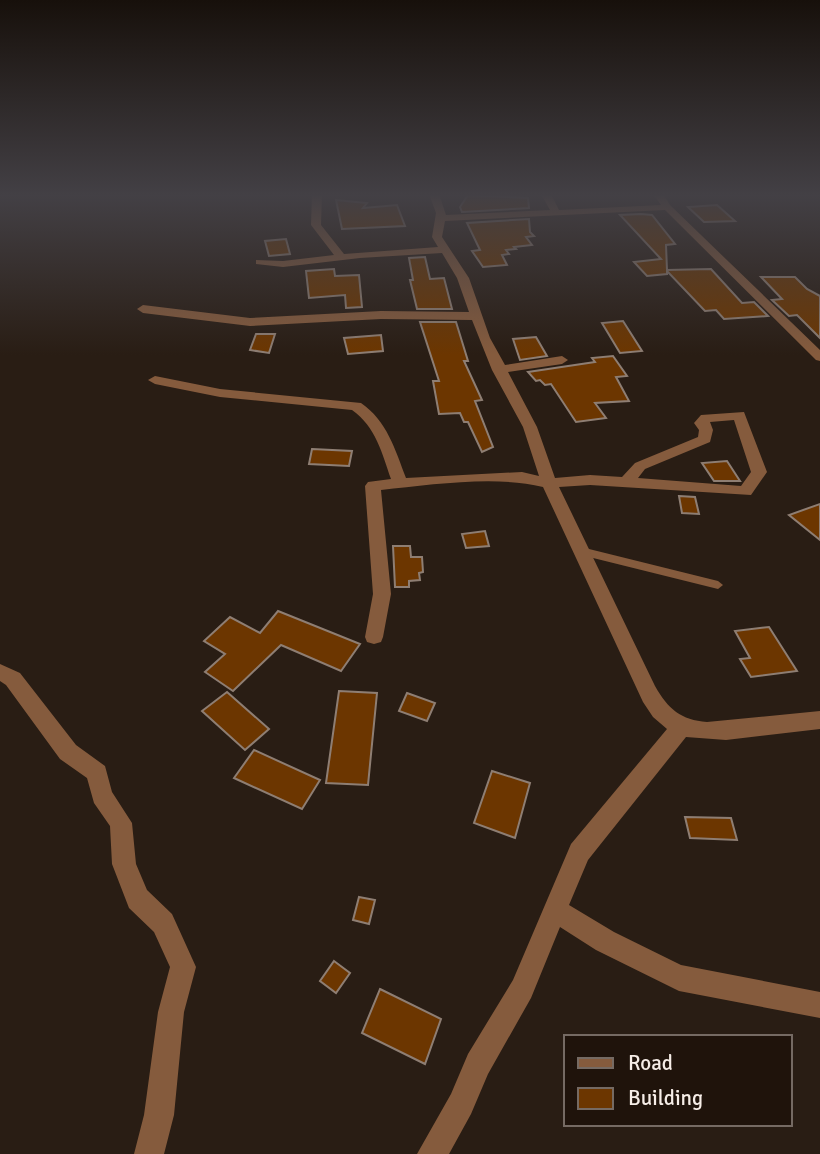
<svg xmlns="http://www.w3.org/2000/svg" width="820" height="1154" font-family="Signika,sans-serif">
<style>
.building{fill:#6c3600;stroke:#8e7e73;stroke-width:2}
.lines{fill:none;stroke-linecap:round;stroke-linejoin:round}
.lane{fill:#855b3d;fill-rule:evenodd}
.street{fill:#855b3d;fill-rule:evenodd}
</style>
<rect width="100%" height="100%" fill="#291d14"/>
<g class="building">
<path d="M468,195L528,198L529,208L462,212L460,207Z"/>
<path d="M336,200L367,203L363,208L397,205L405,226L342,229Z"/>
<path d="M717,205L735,221L704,222L688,207Z"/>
<path d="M641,214L652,215L675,244L666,245L667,270L711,269L742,303L754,302L768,316L724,319L716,310L705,311L667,271V274L647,276L634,262L661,259L620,215Z"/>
<path d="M529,219L530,232L534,236L526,237L532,245L514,247L516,249L506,250L509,254L502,255L507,265L483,267L472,251L480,250L467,223Z"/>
<path d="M286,239L290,254L269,256L265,241Z"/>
<path d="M425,257L430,279L444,278L452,309H417L410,280H413L409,258Z"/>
<path d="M334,269L335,276L359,275L362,307L346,308L345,295L309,298L306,271Z"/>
<path d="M761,277H795L807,289L820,296V338L797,315L789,316L772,300L782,299Z"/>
<path d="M623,321L642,351L620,353L602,323Z"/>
<path d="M420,322H456L468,361H464L482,400L475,401L493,447L482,452L468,422H464L460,413L439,414L433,381H439Z"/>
<path d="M256,334H275L269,353L250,350Z"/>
<path d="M381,335L383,351L348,354L344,338Z"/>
<path d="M536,337L547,356L520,360L513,339Z"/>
<path d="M613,356L627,376L616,377L629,401L595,403L606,418L576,422L551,384L545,385L540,380L536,381L528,372L595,362L592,358Z"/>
<path d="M312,449L352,451L349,466L309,464Z"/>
<path d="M727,461L740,481H714L702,463Z"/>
<path d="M679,496L695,497L699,514L682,513Z"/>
<path d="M820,504V540L789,515Z"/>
<path d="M485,531L489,546L466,548L462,534Z"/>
<path d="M393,546H410L411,557H422L423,572L419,573L420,580L409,581V587H395Z"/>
<path d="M278,611L360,644L341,671L281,645L233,691L205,672L225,654L204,641L230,617L260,633Z"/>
<path d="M769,627L797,671L751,677L740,659L750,658L735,631Z"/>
<path d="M339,691L377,693L368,785L326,783Z"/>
<path d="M227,692L269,729L245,750L202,711Z"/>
<path d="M407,693L435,703L427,721L399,711Z"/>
<path d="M254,750L320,780L302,809L234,778Z"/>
<path d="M492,771L530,783L515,838L474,823Z"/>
<path d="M685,817L731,818L737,840L690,838Z"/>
<path d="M359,897L375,900L369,924L353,920Z"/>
<path d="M334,961L350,973L336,993L320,981Z"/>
<path d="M380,989L441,1019L425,1064L362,1033Z"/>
</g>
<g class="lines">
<path class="lane" d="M581,547L718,581L723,585L718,589L577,554L576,551L577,548Z"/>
<g class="street">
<path d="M312,194H322L321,225L344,254L438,247L432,237L436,213L429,194H439L446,215L550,210L541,194H551L559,210L661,205L653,194H663L670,205L820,350V361L816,360L665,210L445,221L442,237L469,278L490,338L505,365L562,356L568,360L562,364L508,372L537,427L555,478L590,475L622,477L635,463L698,437L699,430L694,423L701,415L744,412L767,472L751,495L590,485L559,487L655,686C668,709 681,720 707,722L820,711V729L726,740L686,737L588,860L569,905L614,932L681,965L820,992V1018L679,991L596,950L560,927L531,998L488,1074L471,1114L449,1154H417L451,1094L468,1054L513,980L571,844L667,729L653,717L643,702L543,487C494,475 431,485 381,490L391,594L383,637L381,642L374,644L367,642L365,637L373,594L365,486L368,482L391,479C382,453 376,427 352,410L220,397L155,384L148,380L155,376L220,389L361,403C387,421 395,449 406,478L522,472L539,476L523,427L492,370L472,320L381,319L250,326L143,313L137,309L143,305L250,318L381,311L469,312L457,278L442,253L360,258L283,267L256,264V260L283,261L334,255L311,225ZM734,420L751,472L741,486L638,478L645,469L710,442L713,430L710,422Z"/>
<path d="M0,664L20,673L76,745L105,766L112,792L132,823L136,864L147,890L172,914L196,967L184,1012L174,1115L164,1154H134L144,1115L158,1012L170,967L154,932L129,908L112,864L110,826L94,803L87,778L60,759L6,685L0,681Z"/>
</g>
</g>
<linearGradient id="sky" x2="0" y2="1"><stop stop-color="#17100b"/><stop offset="0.55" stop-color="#434045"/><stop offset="1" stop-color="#434045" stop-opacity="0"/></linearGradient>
<rect width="820" height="355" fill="url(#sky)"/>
<rect x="564" y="1035" width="228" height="91" fill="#1f130b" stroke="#756a63" stroke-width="2"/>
<rect x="578" y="1058" width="35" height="10" fill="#855b3d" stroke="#756a63" stroke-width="2"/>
<text x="628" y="1070" font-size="21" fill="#f6ede7">Road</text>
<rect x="578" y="1088" width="35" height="21" fill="#6c3600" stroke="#756a63" stroke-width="2"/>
<text x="628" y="1105" font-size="21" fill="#f6ede7">Building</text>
</svg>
